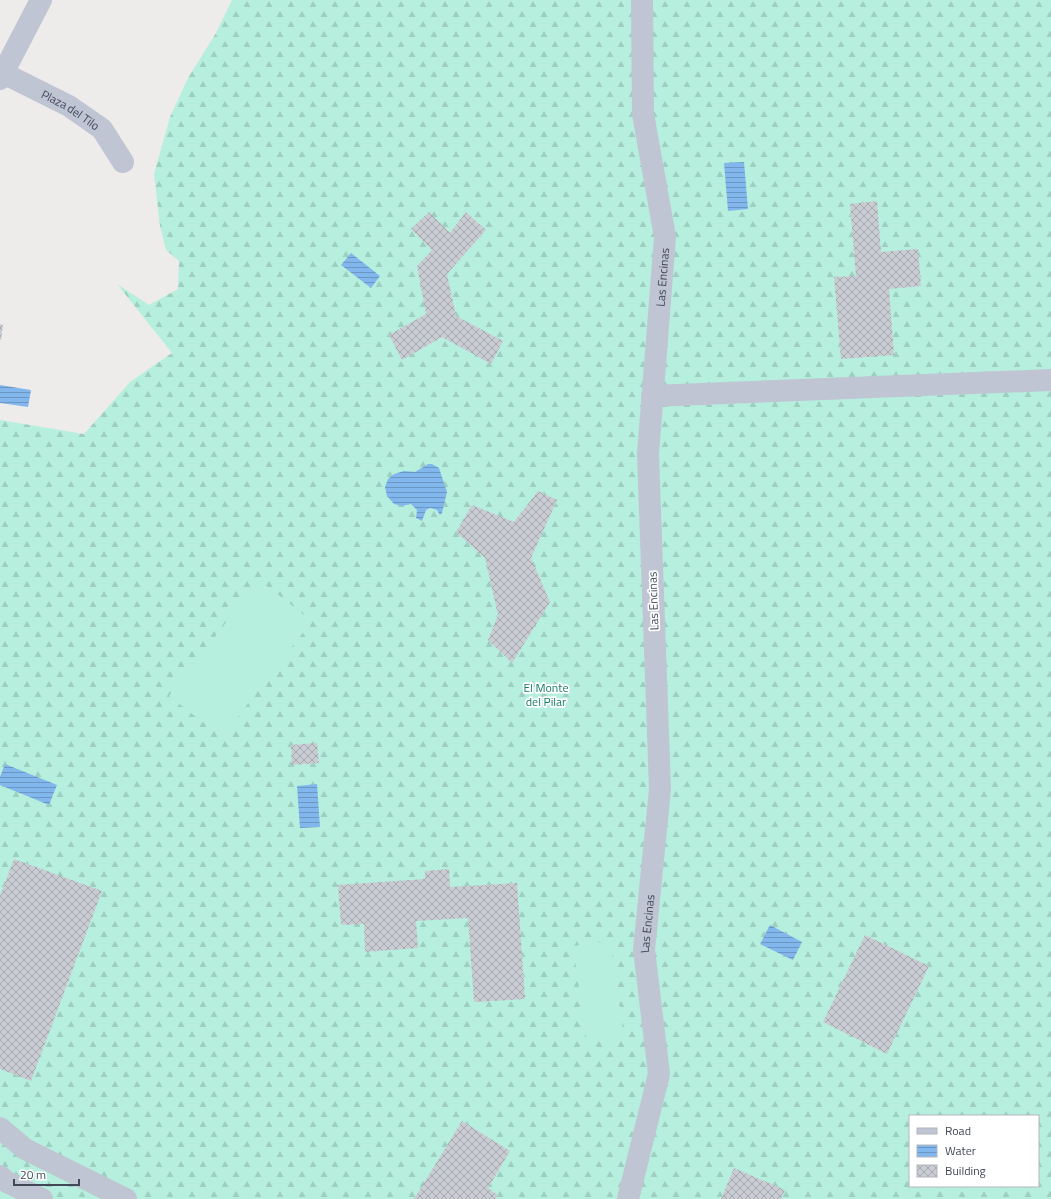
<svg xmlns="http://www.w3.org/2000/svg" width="1051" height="1199" font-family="'Titillium Web',sans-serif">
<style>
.forest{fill:url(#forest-firs);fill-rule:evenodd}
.pitch{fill:#b6efdd}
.water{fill:url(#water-rules)}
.building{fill:url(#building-cross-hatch)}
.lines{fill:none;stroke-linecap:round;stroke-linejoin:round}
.minor{stroke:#c0c5d4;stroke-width:22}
.labels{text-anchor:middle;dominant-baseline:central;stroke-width:3.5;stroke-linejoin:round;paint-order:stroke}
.street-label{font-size:12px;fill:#434859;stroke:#fff}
.park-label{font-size:12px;fill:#147a66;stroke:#fff}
</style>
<defs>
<pattern id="forest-firs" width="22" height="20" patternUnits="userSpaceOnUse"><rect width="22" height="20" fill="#b6efdd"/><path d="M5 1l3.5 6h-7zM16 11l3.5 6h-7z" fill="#9ecec0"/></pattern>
<pattern id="water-rules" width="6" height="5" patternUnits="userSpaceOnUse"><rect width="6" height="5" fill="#82b7ed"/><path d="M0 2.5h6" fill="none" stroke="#6c97c3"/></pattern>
<pattern id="building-cross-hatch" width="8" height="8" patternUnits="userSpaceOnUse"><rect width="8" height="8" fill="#caccd4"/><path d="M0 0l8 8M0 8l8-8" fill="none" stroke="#a6a8af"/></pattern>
</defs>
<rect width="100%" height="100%" fill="#eeeceb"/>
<path class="forest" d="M232,0H1051V1199H0V420L84,434L130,382L172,353L117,284L149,305L178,289L179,261L166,250L160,226L154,174L170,117L188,78L216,33ZM910,1116H1038V1186H910Z"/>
<g class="pitch">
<path d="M259,580L312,621L222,737L169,696Z"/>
<path d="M610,941L624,1037L587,1042L573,946Z"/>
</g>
<g class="water">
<path d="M744,162L748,209L728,211L724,163Z"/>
<path d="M351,253L380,276L371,288L341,265Z"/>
<path d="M0,385L31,390L28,407L0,403Z"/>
<path d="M428,464H432L439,468L447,492L442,513L440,515L437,510L430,508L426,510L422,521L416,518L417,510L411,504L402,506L394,504L387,496L385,487L388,479L394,474L404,471L415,472Z"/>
<path d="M5,764L57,785L49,805L0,785V777Z"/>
<path d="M317,784L320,827L300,828L297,786Z"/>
<path d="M770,925L802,942L793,960L760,944Z"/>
</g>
<g class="building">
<path d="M877,201L881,252L918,249L921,286L889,289L894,355L841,359L834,277L856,276L850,204Z"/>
<path d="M429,212L450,233L466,212L486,230L447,274L456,316L503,341L491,364L442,337L402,360L389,335L426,314L417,266L432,250L411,229Z"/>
<path d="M0,324L3,325L1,340H0Z"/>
<path d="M538,491L557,500L531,558L550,602L512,663L488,640L498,615L485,558L456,532L472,505L514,522Z"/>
<path d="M317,743L319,763L292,765L291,745Z"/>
<path d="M14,859L102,891L31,1081L0,1069V896Z"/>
<path d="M449,869L450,887L517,883L525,999L474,1002L468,918L416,921L418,948L365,952L364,924L341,925L338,885L425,879V871Z"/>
<path d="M865,935L929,966L887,1054L823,1022Z"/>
<path d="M462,1121L510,1151L488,1188L498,1195L496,1199H414Z"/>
<path d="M734,1168L785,1190L781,1199H721Z"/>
</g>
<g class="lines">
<g class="minor">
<path id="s1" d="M3,73L69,106L102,129L123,162"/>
<path d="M0,79L41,0"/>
<path d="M652,396L1051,380"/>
<path d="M0,1128L25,1149L126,1199"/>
<path d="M0,1176L7,1182L42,1199"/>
<path id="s2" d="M628,1199L659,1074L644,950L660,789L648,454L665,237L643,114L642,0"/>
</g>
</g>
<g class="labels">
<g class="street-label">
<text stroke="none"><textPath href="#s1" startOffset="77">Plaza del Tilo</textPath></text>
<text stroke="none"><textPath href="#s2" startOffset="928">Las Encinas</textPath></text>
<text transform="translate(653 601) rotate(-92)">Las Encinas</text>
<text stroke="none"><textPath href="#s2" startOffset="280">Las Encinas</textPath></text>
</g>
<g class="park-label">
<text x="546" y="687">El Monte<tspan x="546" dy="14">del Pilar</tspan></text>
</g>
</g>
<rect x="909" y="1115" width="130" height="72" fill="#ffffff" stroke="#b4b6bd"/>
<rect x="917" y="1128" width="20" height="6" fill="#c0c5d4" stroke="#b4b6bd"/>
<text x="945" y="1135" font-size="12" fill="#434859">Road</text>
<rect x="917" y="1145" width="20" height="12" fill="url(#water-rules)" stroke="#b4b6bd"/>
<text x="945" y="1155" font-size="12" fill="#434859">Water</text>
<rect x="917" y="1165" width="20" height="12" fill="url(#building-cross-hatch)" stroke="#b4b6bd"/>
<text x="945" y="1175" font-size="12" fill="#434859">Building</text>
<path d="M14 1179v6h65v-6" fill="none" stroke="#434859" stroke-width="2"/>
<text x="20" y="1179" font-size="12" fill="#434859" stroke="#ffffff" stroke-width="3" paint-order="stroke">20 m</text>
</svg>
